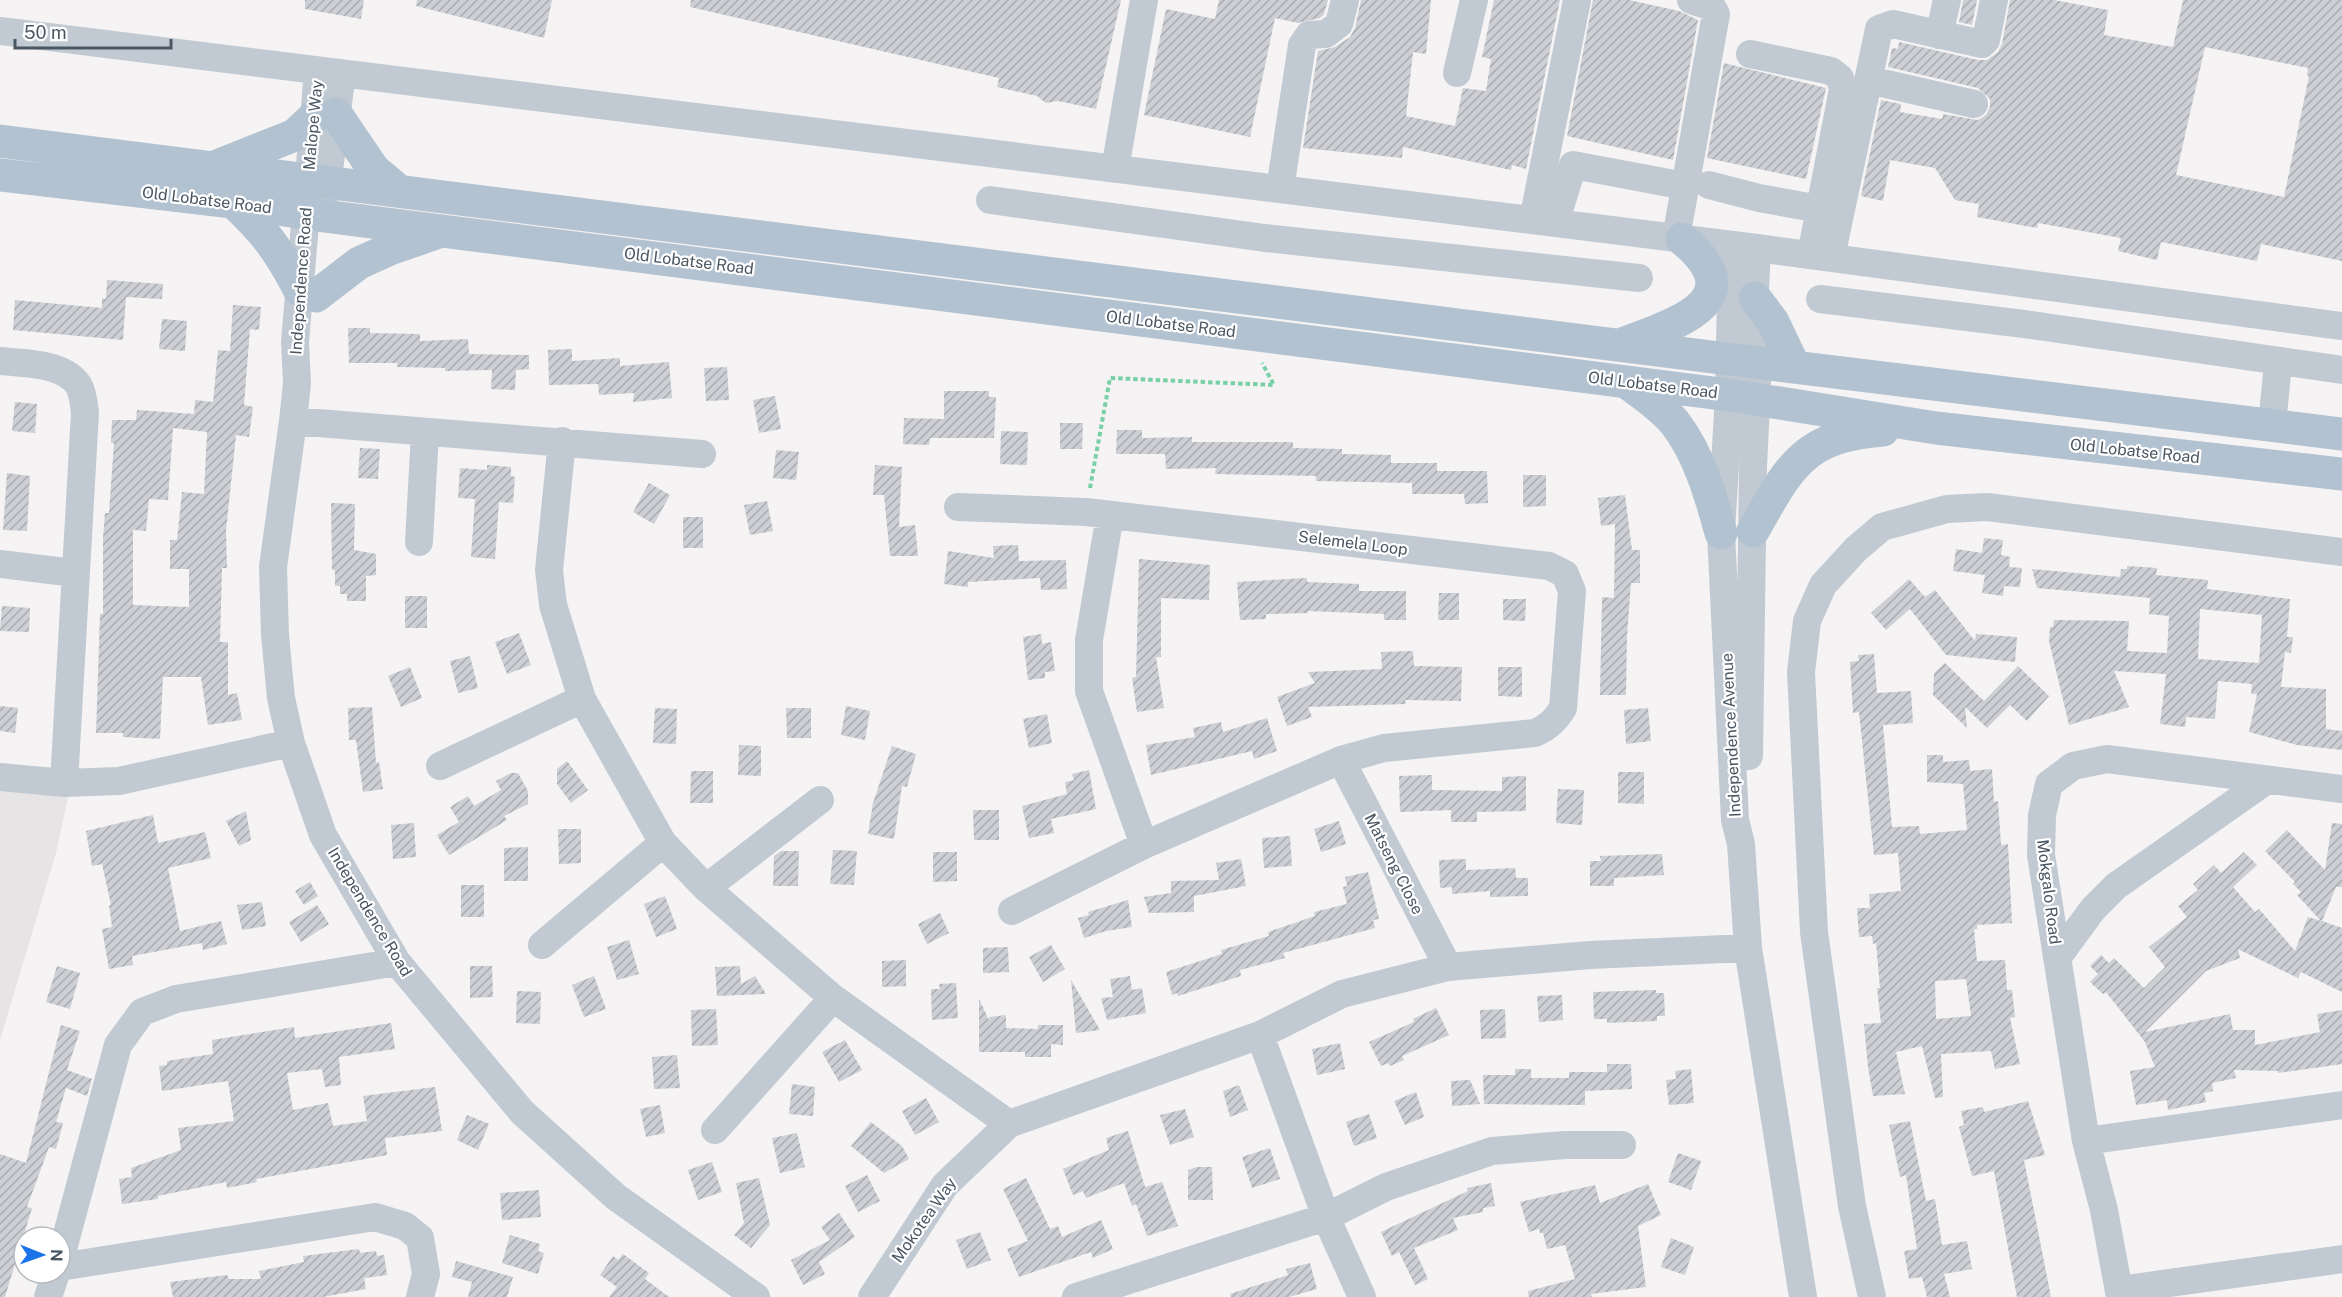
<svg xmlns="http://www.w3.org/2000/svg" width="2342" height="1297" viewBox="0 0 2342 1297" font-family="'Public Sans',sans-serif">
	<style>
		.education { fill: #e6e4e5 }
		.building { fill: url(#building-hatch); fill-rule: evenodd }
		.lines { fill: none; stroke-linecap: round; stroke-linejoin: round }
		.path { stroke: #7ad0a6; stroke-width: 4; stroke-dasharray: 4.5 3; stroke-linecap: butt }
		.minor { stroke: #c1cad2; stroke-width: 28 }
		.major { stroke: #b3c2d1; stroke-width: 33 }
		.labels { text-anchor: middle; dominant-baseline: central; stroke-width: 4.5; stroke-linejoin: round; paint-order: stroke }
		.street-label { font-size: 16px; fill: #4a5661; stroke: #fff }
	</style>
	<defs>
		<pattern id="building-hatch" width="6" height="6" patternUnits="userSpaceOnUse" patternTransform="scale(1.5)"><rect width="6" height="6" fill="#cdcfd5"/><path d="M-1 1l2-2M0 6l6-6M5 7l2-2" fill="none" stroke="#a8abb0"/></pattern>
	</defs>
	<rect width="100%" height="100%" fill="#f5f3f3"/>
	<!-- education -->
	<path class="education" d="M0 790 68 797 56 853 0 1040Z"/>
	<!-- building -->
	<path class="building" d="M305 0H364L361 19 305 9Z
		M417 0H552L544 38 416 6Z
		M691 0H1121L1096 109 1058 101 1046 103 1037 96 997 87 999 78 690 7Z
		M1219 0H1328L1324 14 1320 18 1298 23 1275 18 1250 137 1144 115 1166 9 1215 19Z
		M1361 0H1431L1426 54 1413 52 1406 116 1455 126 1463 88 1486 91 1491 59 1482 57 1494 0H1560L1526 169 1512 165 1511 170 1403 147 1402 158 1303 148 1318 51 1335 47 1350 37 1355 28Z
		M1593 0H1629L1679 11 1698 20 1673 160 1567 136Z
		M1963 0H1977L1972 25 1959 22Z
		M2010 0H2054L2108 10 2104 35 2173 47 2183 0H2342V261L2261 244 2257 261 2161 242 2157 260 2118 251 2121 238 2038 223 2037 228 1977 217 1979 204 1955 200 1935 168 1890 160 1883 201 1861 196 1881 100 1901 104 1900 112 1942 119 1943 114 1978 120 1986 115 1990 107V99L1978 88 1888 67 1892 48 1898 49 1899 42 1978 60H1987L1998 52 2002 44ZM2205 47 2308 68 2307 76H2309L2284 197 2176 175Z
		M1724 63 1826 88 1806 179 1707 158Z
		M107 280 163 284 162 299 126 297 123 340 13 330 15 300 102 308V298L106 299Z
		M233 305 261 307 259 330 250 329 244 405 253 407 249 437 236 435 226 531 227 568H222L220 642H228V695L237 693 242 720 208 725 201 677H163L160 739 123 737V733H96L100 614H103V538L105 513H109L114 443H111L112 420H136L137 410 194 414 195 400 213 402 218 350 230 351ZM173 428 207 432 204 494 182 492 177 540H170V569H189V607L133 605V530L146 531 149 499 168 500Z
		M162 319 187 321 185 351 159 349Z
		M348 328H370V333L420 334V341L468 339 469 354 529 355V369L516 370 515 390 491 389 492 370 445 371V368L397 367V363H349Z
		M572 349V361L620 358V366L669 362 672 398 633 402 634 393 599 395 598 384 549 385 548 350Z
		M727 367 729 400 706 401 704 368Z
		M944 391H989V397H996L994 438H930L929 445 903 444 904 418 944 419Z
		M775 396 781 429 759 433 753 400Z
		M15 402 37 404 35 433 12 431Z
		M1060 423H1083L1082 449H1060Z
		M1117 430H1142V438L1192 437V442H1293V448L1342 449V454L1391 455V463H1437V471H1487L1488 503 1465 504 1464 494H1412V483L1316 481V476L1215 474 1216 468 1166 469 1165 454H1116Z
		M1001 431 1028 432 1027 465 1000 464Z
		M360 448 380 449 378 479 358 478Z
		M776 450 799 452 796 480 773 478Z
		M487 465 511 467V476L515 477 513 503 499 502 495 559 471 557 475 499 458 498 460 468 487 470Z
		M875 465 902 467 899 527 915 525 918 556H890L884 495H873Z
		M7 473 30 476 27 531 3 530Z
		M1523 475H1546V506L1523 507Z
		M649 483 670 495 654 524 633 512Z
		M1625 495 1632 550H1640V583H1631L1627 635 1626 695H1600L1602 597 1614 598 1615 524 1601 526 1598 498Z
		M767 501 773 531 750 535 744 505Z
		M331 503 355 504 354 550 376 554V575L366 576V601H347V594H340V586H335V570H332Z
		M683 517H703V548H683Z
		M1984 538 2003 540 2001 555 2010 557 2009 567 2022 568 2020 587 2004 586 2003 596 1982 593 1985 575 1953 571 1956 549 1982 553Z
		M1018 545 1019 561 1066 560 1067 589 1041 590 1040 578 968 582V587L944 584 948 551 994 558 993 546Z
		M1139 559 1210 565 1209 600 1161 598V657H1156L1164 708 1137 712 1132 678 1136 677Z
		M2127 566 2157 568 2156 575 2208 580 2207 589 2290 599 2287 637H2293L2291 653 2285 652 2281 687 2326 689V729L2342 731V750L2297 745 2249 732 2257 694H2251L2252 684 2218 681 2215 719 2186 717 2185 727 2160 724 2166 674 2114 671 2129 707 2069 725 2049 641 2050 627H2053L2054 620 2129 621 2127 651 2167 653 2169 616 2149 614 2150 598 2037 588 2032 569 2120 577 2121 569H2127ZM2200 609 2262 615 2259 663 2198 659Z
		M1307 578V582L1359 584V591H1406V620H1384V614L1308 611V613L1266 614V619L1240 620 1237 582Z
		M1909 579 1925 597 1935 590 1975 641 1976 634 2017 637 2015 662 1946 655 1910 609 1886 630 1871 613Z
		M1439 593H1459V620H1438Z
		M405 596H427V628H405Z
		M1503 599H1526L1525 621 1503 620Z
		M2 606 30 608 29 632 0 631Z
		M519 633 531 665 507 674 495 642Z
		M1041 634 1042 644 1051 642 1055 671 1045 672V678L1028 680 1023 637Z
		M1413 651 1414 666 1462 667 1461 701 1405 700 1406 704 1308 707 1312 717 1287 726 1277 697 1315 683 1308 672 1382 669 1381 652Z
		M1874 654 1877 693 1911 691 1913 723 1883 725 1892 827 1919 826 1920 834 1967 830 1963 784 1927 782V755H1943V762L1969 760 1970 771 1992 769 1994 802 1998 801 2001 845 2008 844 2012 923 1977 925V929H1974L1977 961 2005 960 2007 990H2012L2015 1017 2010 1018 2020 1064 1995 1069 1991 1051 1941 1054 1943 1097 1935 1098 1922 1046 1896 1052 1905 1094 1873 1096 1868 1067 1864 1024 1881 1023 1877 988H1880L1876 943 1873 944 1872 936 1859 937 1857 908H1870L1869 894 1901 891 1898 853 1874 855 1859 712 1853 713 1850 662 1859 661 1858 655ZM1966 979 1971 1016 1936 1019 1935 981Z
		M470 656 478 688 458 693 450 661Z
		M1945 663 1984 701 2018 666 2049 696 2027 721 2010 705 1987 728 1965 707 1967 728 1933 695 1934 673Z
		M410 667 422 698 401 707 388 676Z
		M1498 667H1522V697L1498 696Z
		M0 706 18 708 15 733 0 731Z
		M846 706 870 711 865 740 841 735Z
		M372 707 376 763 379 762 383 789 363 792 356 740H349L348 708Z
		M655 708 677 709 676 744 653 743Z
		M786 708H811V738H787Z
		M1648 708 1651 741 1626 744 1624 710Z
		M1047 714 1052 743 1029 748 1023 719Z
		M1267 718 1277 751 1254 759 1252 751 1151 775 1146 745 1195 737 1193 728 1221 722 1223 732Z
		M739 745 761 746V776L738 775Z
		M892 746 916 754 907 787 902 786 894 839 868 834 873 803Z
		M567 761 588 790 571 803 557 784V769Z
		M1089 770 1096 809 1051 819 1054 833 1029 838 1022 806 1067 794 1065 782 1074 780 1072 774Z
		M691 771H713V803H690Z
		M1618 772H1644V804L1618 803Z
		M511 773H518L528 791V804L504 816 507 820 449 855 437 835 459 822 450 807 468 796 474 806 501 790 496 781Z
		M1432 775V790L1502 791V777L1526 776V811L1477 812V822H1451V810L1400 812 1399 776Z
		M1558 789 1584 790 1582 825 1556 823Z
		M973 810H999V840H974Z
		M246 811 251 840 239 846 226 821Z
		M153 815 158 843 205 832 211 858 168 868 180 931 221 921 227 944 203 950 202 943 132 956 133 965 109 969 102 929 112 927 109 905H111L102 864 92 866 86 831Z
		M1339 821 1346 844 1321 852 1314 829Z
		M414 823 416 857 393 859 391 825Z
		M2332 823 2342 824V887H2336L2322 921 2342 928V992L2301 972 2298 978 2238 949 2240 958 2206 971 2145 1032 2230 1014 2233 1030H2255V1045L2320 1032 2317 1014 2342 1010V1064L2278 1073V1071L2234 1070 2236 1078 2212 1083 2213 1091 2204 1093 2206 1102 2168 1110 2167 1100 2136 1105 2130 1071 2155 1067 2145 1042 2106 992 2103 994 2090 982 2098 974 2090 966 2101 955 2109 963 2114 958 2144 988 2165 967 2149 947 2187 917 2178 906 2198 890 2193 884 2214 865 2221 873 2244 852 2257 865 2233 887 2255 912 2259 909 2295 951 2308 917 2321 921 2297 895 2301 892 2293 884 2295 882 2265 851 2287 830 2325 870Z
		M558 829H581V863L559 864Z
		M1290 836 1292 866 1264 868 1262 838Z
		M528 847V881H504V848Z
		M833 850 857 851 854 885 830 884Z
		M781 851H799L798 886H773L774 856Z
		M933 852H957V881L933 882Z
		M1662 854 1664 875 1614 878V886H1590V861H1601L1600 856Z
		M1241 859 1246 886 1194 896V912L1149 913 1144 897 1171 893V881L1219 880 1216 863Z
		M1466 859V870L1515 868 1516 878H1528V896L1490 897V891L1452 894V887L1440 888 1439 860Z
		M1368 872 1379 919 1373 920 1375 928 1283 953 1285 958 1240 970 1241 976 1178 996 1177 993 1172 995 1166 972 1222 954 1221 950 1269 936 1268 932 1315 916 1314 912 1347 904 1343 887 1347 886 1345 877Z
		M310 882 318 896 304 905 295 891Z
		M461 885H484V917H461Z
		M665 896 677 929 656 937 644 904Z
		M1128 900 1132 927 1106 931 1084 938 1078 918 1089 915 1088 912Z
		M262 902 266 926 242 930 237 905Z
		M317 905 329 924 301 942 289 922Z
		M940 913 949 933 927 944 918 924Z
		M629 940 639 974 617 980 607 947Z
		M1051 945 1065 969 1043 982 1029 957Z
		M1008 947 1009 972 983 973V948Z
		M906 960V986L882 987V961Z
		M57 966 80 973 70 1009 46 1002Z
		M470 966H492L493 997 470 998Z
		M740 966 741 984 755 976 766 994 717 996 715 967Z
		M594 976 606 1009 584 1017 572 985Z
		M1130 976 1132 990 1142 988 1146 1013 1107 1020 1101 998 1113 997 1110 979Z
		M1071 980 1100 1030 1076 1033Z
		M956 983 958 1018 932 1020 931 989H940L939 984Z
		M1656 990V993H1664L1665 1016H1657V1021L1607 1023V1019H1594L1593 992Z
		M517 991 541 992 540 1024 516 1023Z
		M1562 995 1563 1020 1539 1022 1537 996Z
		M979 999 989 1020 990 1017 1006 1015V1028L1038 1029V1025H1063V1045L1051 1044V1057H1025V1052H979Z
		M1436 1008 1449 1035 1402 1056 1404 1060 1390 1066 1388 1063 1381 1066 1369 1042 1414 1022 1413 1019Z
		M716 1009 718 1045 692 1046 691 1010Z
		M1505 1009 1506 1038 1481 1039 1480 1010Z
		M391 1023 395 1049 339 1057 341 1085 325 1087 322 1069 287 1073 293 1110 328 1103 333 1126 367 1121 363 1096 435 1087 442 1131 385 1138 387 1155 256 1179 257 1182 227 1188 226 1182 158 1196V1199L122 1204 119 1179 132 1177 131 1168 181 1150 178 1128 234 1121 228 1081 162 1091 159 1066 167 1065V1061L213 1054 212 1040 294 1027 295 1038Z
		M61 1025 80 1031 67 1070 92 1079 87 1096 66 1088 56 1122 63 1123 56 1149 49 1147 27 1207 32 1208 5 1297H0V1154L26 1163Z
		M845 1040 862 1070 839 1082 822 1052Z
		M1340 1043 1345 1069 1317 1075 1312 1049Z
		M677 1055 680 1088 654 1089 652 1057Z
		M1607 1064H1631L1632 1089 1585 1091V1105L1484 1104 1483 1075H1515V1069H1531V1078H1569V1072H1607Z
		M1691 1069 1694 1103 1669 1105 1666 1080 1676 1079 1675 1071Z
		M1470 1080 1480 1104 1452 1106 1451 1081Z
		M792 1084 815 1087 813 1116 789 1114Z
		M1239 1085 1248 1110 1230 1117 1223 1091Z
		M1416 1092 1424 1117 1405 1125 1394 1101Z
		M926 1098 939 1122 915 1135 902 1111Z
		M2028 1101 2045 1155 2024 1160 2051 1297H2017L1994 1171 1972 1176 1959 1127 1964 1125 1961 1111 1983 1107 1984 1112Z
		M660 1105 665 1133 646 1137 640 1109Z
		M1185 1109 1194 1137 1170 1145 1160 1115Z
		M1369 1114 1377 1138 1354 1146 1346 1122Z
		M467 1115 489 1124 478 1150 457 1140Z
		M1910 1121 1926 1201 1935 1199 1942 1245 1967 1241 1972 1269 1944 1274 1950 1297H1927L1922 1277 1909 1279 1904 1251 1917 1249 1906 1175 1900 1177 1889 1125Z
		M871 1122 902 1146 909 1159 884 1173 851 1146Z
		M1128 1131 1145 1187 1162 1182 1178 1226 1147 1236 1136 1204 1132 1206 1124 1183 1086 1198 1083 1191 1073 1195 1063 1169 1109 1150 1106 1138Z
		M797 1133 805 1167 780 1173 772 1138Z
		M1270 1148 1280 1179 1252 1188 1242 1157Z
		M1678 1153 1701 1161 1691 1190 1668 1182Z
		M712 1162 722 1192 698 1200 688 1170Z
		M1197 1167H1212L1213 1200H1188V1170Z
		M867 1175 880 1201 858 1212 845 1186Z
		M759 1178 770 1225 751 1248 734 1235 744 1223 736 1183Z
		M1026 1178 1050 1229 1058 1226 1062 1237 1101 1220 1113 1249 1093 1258 1091 1252 1019 1277 1007 1249 1028 1241 1003 1189Z
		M1491 1183 1495 1206 1483 1208V1212L1453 1218 1458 1230 1414 1248 1428 1279 1415 1285 1399 1252 1392 1256 1381 1232 1468 1191 1467 1188Z
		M1648 1184 1661 1215 1638 1226 1646 1287 1591 1294 1592 1297H1529L1528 1291 1575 1279 1565 1245 1547 1249 1543 1233H1540L1539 1229 1529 1232 1520 1202 1595 1185 1600 1203Z
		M539 1190 541 1217 502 1220 500 1193Z
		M839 1213 855 1237 819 1262 825 1274 803 1285 791 1260 830 1240 821 1227Z
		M980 1232 991 1260 967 1269 956 1240Z
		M510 1235 540 1244 538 1251 544 1253 538 1274 502 1263Z
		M1671 1238 1694 1247 1685 1275 1661 1267Z
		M359 1249 360 1253 376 1251 377 1256 384 1255 387 1275 364 1278 366 1289 323 1297H173L170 1282 227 1275 229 1279H261L259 1271 304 1262 303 1256Z
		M623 1254 649 1273 645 1279 669 1297H609L617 1287 600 1275 613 1256 618 1260Z
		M456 1261 513 1277 507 1297H468L472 1282 452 1277Z
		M1310 1263 1317 1289 1289 1297H1231L1230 1294 1288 1275 1286 1269Z"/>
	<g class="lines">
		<!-- path -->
		<path class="path" d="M1090 488 1110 378 1274 385 1262 363"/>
		<!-- minor -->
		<path class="minor" d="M0 31 1757 248 2342 326
			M1939 35 1947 0
			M1750 54 1831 71 1840 78 1843 89 1811 255
			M318 71 295 342 297 383 293 421 273 567 275 635 281 698 291 743 323 835 397 962 522 1112 616 1197 756 1297
			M1457 73 1474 0
			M1869 80 1974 104
			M1115 169 1144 0
			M1709 185 1759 198 1820 209
			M1280 189 1302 45 1309 35 1326 34 1339 24 1345 0
			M326 192 342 74
			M990 200 1265 238 1639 278
			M1533 220 1577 0
			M1555 223 1573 165 1685 186
			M1676 238 1716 14 1712 7 1691 0
			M1732 245 1729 395 1721 533 1735 820 1741 844 1748 948 1803 1297
			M1831 257 1879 29 1893 24 1982 44 1986 40 1994 0
			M1820 299 2024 324 2342 370
			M0 361C24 364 64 362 79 386 83 393 84 404 85 413L64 783
			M293 421 702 454
			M2272 425 2278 363
			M562 441 549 570 553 605 582 699 663 843 706 888 833 998 1009 1124
			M958 507 1086 512 1549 566 1565 574 1572 591 1563 708C1555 721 1548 727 1535 733L1384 748 1341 760 1144 845 1012 911
			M1110 515 1089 640V691L1144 845
			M419 542 425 432
			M0 564 74 573
			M1749 756 1753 467 1758 362 1755 290 1757 248
			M1341 760 1448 967
			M440 766 582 699
			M0 777 64 783 119 781 291 743
			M706 888 820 800
			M542 945 663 843
			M2057 958 2093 909 2116 886 2267 780
			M1260 1035 1326 1217 1362 1297
			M715 1130 833 998
			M2086 1141 2342 1105
			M60 1260 118 1045 142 1012 176 999 397 962
			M60 1267 375 1217 405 1226 420 1238 426 1274 420 1297
			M2119 1290 2342 1259
			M48 1297 56 1273
			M872 1297 945 1185 1009 1124 1260 1035 1342 994 1448 967 1590 955 1748 948
			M1076 1297 1326 1217 1386 1187 1492 1151 1565 1145H1622
			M1872 1297 1852 1206 1814 932 1801 672 1807 621 1823 585 1856 549 1882 527 1947 509 1987 507 2342 552
			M2120 1297 2104 1210 2086 1141 2041 855 2042 815 2049 784 2073 766 2107 759 2342 789"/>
		<!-- major -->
		<path class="major" d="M336 114 374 170 399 191
			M0 141 1728 359 2342 434
			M217 166 295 135 314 117
			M0 175 233 202 324 216 1729 395 1936 428 2342 474
			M233 202C264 230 280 252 299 289
			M316 296 359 263 390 249 436 233
			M1755 298 1773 322 1794 366
			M1625 343C1678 323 1755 299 1682 239
			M1629 384C1645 396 1662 407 1675 423 1699 454 1711 496 1721 533
			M1753 531C1789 467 1803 436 1883 430"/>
	</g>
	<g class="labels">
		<!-- street labels -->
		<g class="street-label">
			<text transform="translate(313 125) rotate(-85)">Malope Way</text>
			<text transform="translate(207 200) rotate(7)">Old Lobatse Road</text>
			<text transform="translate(689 261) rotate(7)">Old Lobatse Road</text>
			<text transform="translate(301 281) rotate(-86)">Independence Road</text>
			<text transform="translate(1171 324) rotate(7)">Old Lobatse Road</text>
			<text transform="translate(1653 385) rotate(7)">Old Lobatse Road</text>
			<text transform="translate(2135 451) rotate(6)">Old Lobatse Road</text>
			<text transform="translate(1353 543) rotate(7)">Selemela Loop</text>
			<text transform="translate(1731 735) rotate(-93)">Independence Avenue</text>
			<text transform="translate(1394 864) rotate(63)">Matseng Close</text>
			<text transform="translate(2049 892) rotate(83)">Mokgalo Road</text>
			<text transform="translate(370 912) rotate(59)">Independence Road</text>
			<text transform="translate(924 1220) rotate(-55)">Mokotea Way</text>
		</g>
	</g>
	<!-- north arrow -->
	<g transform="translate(42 1255) rotate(91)"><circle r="28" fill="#ffffff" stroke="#b7bbc0" stroke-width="1.5"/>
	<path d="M0-4.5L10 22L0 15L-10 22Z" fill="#1a73e8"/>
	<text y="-9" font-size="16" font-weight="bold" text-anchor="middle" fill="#4a5661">N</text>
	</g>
	<!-- scale -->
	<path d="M15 39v9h156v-9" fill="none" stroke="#4a5661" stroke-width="3"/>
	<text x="24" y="39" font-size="18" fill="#4a5661" stroke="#ffffff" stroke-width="4.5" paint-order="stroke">50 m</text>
</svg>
